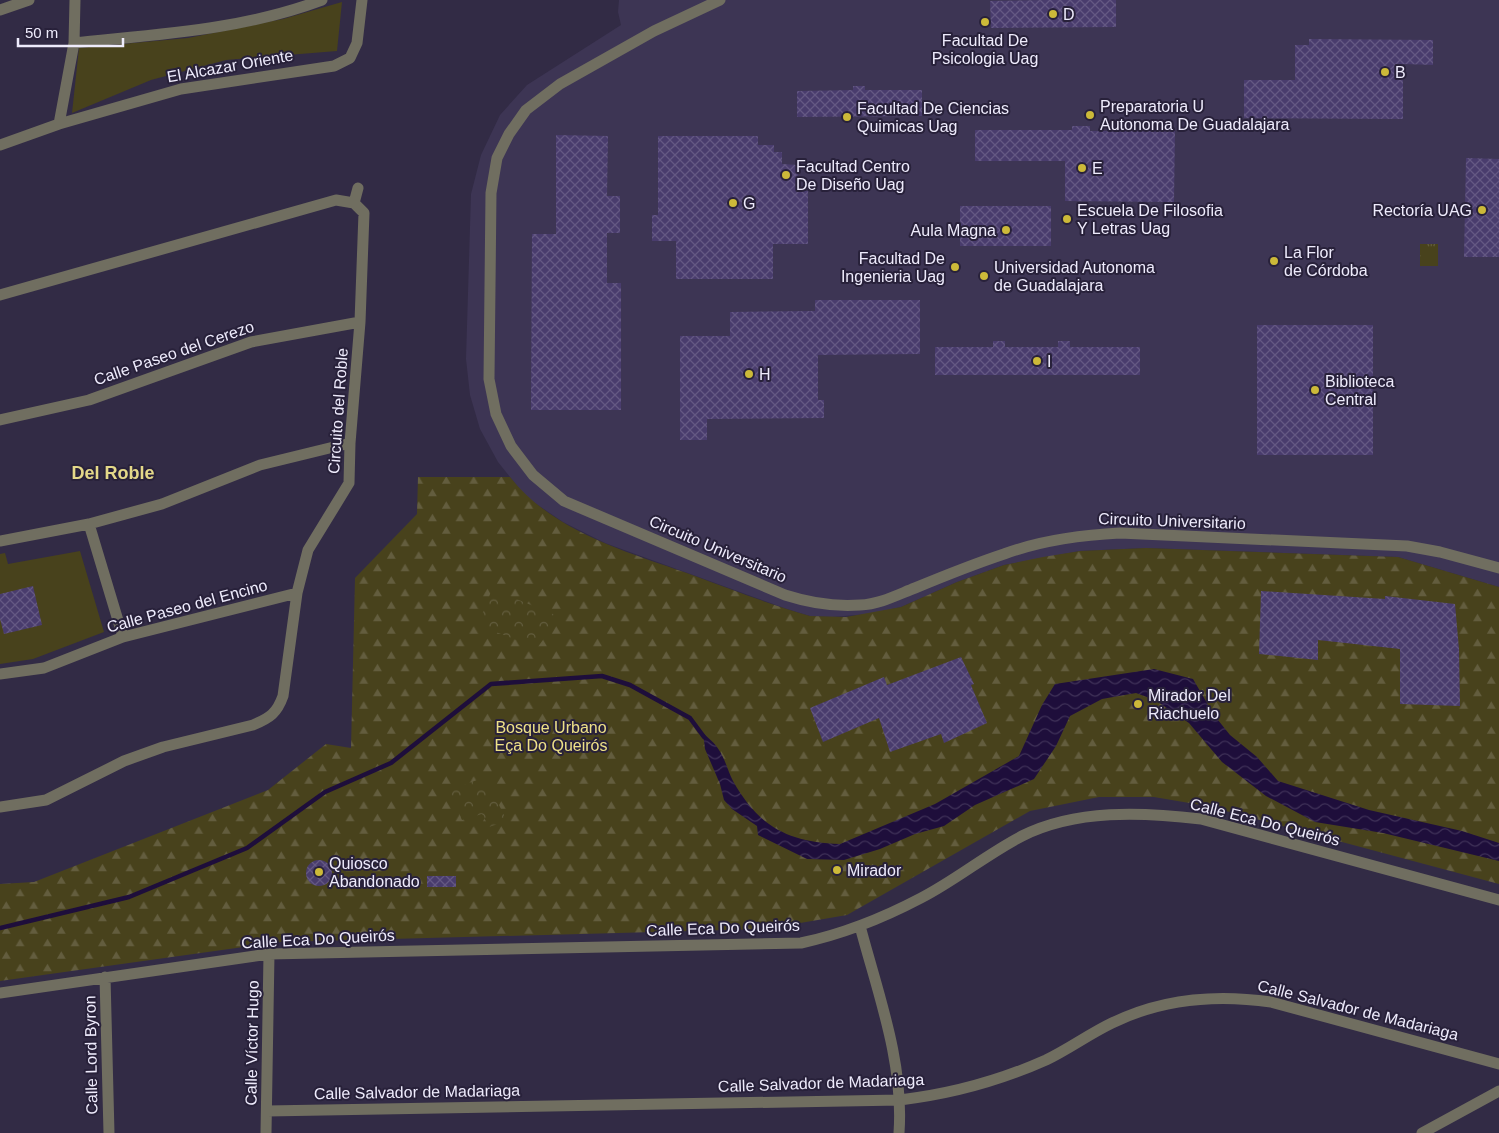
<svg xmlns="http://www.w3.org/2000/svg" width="1499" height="1133" viewBox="0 0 1499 1133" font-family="Helvetica,sans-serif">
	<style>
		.built { fill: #3d3554 }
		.grass { fill: url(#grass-tufts) }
		.forest { fill: url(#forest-firs) }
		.park { fill: url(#park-crowns) }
		.garden { fill: #48421c }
		.water { fill: url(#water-waves) }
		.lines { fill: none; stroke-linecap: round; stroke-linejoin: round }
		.stream { stroke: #1e0e3b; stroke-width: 4.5 }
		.building { fill: url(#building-cross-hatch) }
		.street { stroke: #706e60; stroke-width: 11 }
		.poi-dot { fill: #ccb939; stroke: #28213a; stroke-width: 2 }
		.labels { text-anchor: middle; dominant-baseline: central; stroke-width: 4; stroke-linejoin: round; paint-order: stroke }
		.poi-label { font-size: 16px; fill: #eeebfc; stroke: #28213a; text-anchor: start }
		.street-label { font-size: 16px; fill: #eeebfc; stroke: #28213a }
		.park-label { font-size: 16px; fill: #eee187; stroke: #28213a }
		.neighbourhood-label { font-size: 18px; font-weight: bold; fill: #e4d889; stroke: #28213a }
	</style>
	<defs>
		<pattern id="grass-tufts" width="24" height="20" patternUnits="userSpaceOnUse" patternTransform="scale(1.25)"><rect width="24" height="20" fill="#48421c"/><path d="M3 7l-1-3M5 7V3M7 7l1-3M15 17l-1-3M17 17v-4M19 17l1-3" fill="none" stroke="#635d3e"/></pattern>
		<pattern id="forest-firs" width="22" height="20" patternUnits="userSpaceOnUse" patternTransform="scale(1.25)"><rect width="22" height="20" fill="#48421c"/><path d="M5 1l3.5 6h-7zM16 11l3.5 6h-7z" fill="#635d3e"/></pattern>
		<pattern id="park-crowns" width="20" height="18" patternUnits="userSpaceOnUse" patternTransform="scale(1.25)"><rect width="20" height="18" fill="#48421c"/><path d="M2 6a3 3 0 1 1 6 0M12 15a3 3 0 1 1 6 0" fill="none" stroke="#635d3e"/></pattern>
		<pattern id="water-waves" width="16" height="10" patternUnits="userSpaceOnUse" patternTransform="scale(1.25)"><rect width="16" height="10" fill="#1e0e3b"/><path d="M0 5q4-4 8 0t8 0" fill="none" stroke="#3f3158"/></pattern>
		<pattern id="building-cross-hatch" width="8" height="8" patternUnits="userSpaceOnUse" patternTransform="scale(1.25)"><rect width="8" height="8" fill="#493c6d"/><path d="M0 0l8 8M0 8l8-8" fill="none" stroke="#645883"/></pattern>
	</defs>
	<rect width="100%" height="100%" fill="#322b45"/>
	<!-- built -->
	<path class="built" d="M619 0H1499V587L1398 557 1146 548 1080 551 1004 565 957 582 901 607 869 614 832 617 810 616 787 609 605 543 563 522 526 497 498 462 480 429 470 395 466 359 471 194 481 155 500 115 527 85 621 25 618 12Z"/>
	<!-- grass -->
	<path class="grass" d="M1420 244H1438V266H1420Z"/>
	<!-- forest -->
	<path class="forest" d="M418 477H510C554 533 631 553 695 576 733 590 771 605 810 616L846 617 901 607 957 582 1004 565 1043 557 1080 551 1146 548 1398 557 1499 587V884L1207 806 1154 797H1099L1030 811 847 915 765 929 280 942 0 981V884L34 882 268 790 326 744 351 748 355 578 417 514Z"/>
	<!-- park -->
	<path class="park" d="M492 589 560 617 537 648 478 625Z
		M485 777 507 821 489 827 482 814 462 820 448 791Z"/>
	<!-- garden -->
	<path class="garden" d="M342 2 337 51 226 60 151 80 72 113 79 48 188 38 283 19Z
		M80 551 104 632 33 659 0 664V554L5 553 8 564Z"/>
	<!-- water -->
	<path class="water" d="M1154 669 1193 679 1214 715 1230 735 1257 757 1278 781 1369 810 1462 831 1499 843V861L1383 833 1315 822 1266 796 1222 762 1189 723 1155 700 1136 693 1102 699 1070 716 1056 746 1034 779 975 805 944 826 915 834 880 849 844 860 807 859 758 835 757 826 732 809 724 800 720 784 705 749 703 733C708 738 715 743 719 750 725 759 728 771 733 781 759 827 788 842 840 844L935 804 1019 756 1042 705 1055 684Z"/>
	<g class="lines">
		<!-- stream -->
		<path class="stream" d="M0 928 129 897 247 848 325 792 391 763 491 684 602 676 630 685 690 718 704 737"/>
	</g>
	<!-- building -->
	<path class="building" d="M1047 0H1116V27L991 28 990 1Z
		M1309 39 1433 40V65L1403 64V119L1244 118V80H1295V45H1309Z
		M853 86H865V90H922V116L797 117V91L853 90Z
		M1072 126H1090V131H1175L1174 202 1065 201V161H975V130H1072Z
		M556 135 608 136 607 196H620V233H607V283H621V410H531L532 234H556Z
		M658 136H758V145H774V152H782V164L798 165V191H808V244H773V279H676V241H652V215H658Z
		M1466 158 1499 159V257H1464Z
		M960 206H1051V246H960Z
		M815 300H920V354L818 355V400H824V418L707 419V440H680V336H730V312L815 311Z
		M1257 325H1373V455H1257Z
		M993 341H1005V347H1058V341H1070V347H1140V375H935V347H993Z
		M33 586 42 625 4 634 0 619V594Z
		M1261 591 1385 599V596L1455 604 1459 649 1460 706 1400 704V649L1318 640V660L1259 654Z
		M961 657 974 684 971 685 987 723 944 743 941 734 890 752 879 718 823 742 810 708 884 677 887 685Z
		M306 873a13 13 0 1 1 26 0a13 13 0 1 1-26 0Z
		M427 876H456V887H427Z"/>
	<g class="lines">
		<!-- street -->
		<path class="street" d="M720 0 654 31 560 84 526 110 509 134 497 158 491 193 489 379 496 414 511 446 533 475 564 501 785 595C810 603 834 607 860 605 880 604 897 595 915 588 944 576 974 564 1004 554 1042 540 1080 535 1120 533L1407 546 1440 552 1499 568
			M0 10 29 0
			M74 43C159 34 242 30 322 0
			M59 124 74 43 75 0
			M0 145 59 124 181 89 334 66 350 58 357 43 362 0
			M354 203 358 188
			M0 295 336 200 354 203 364 213 360 322 350 443 349 483 308 550 297 593 283 696C277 713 270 718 253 725L163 747 124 761 46 800 0 807
			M0 420 89 400 251 342 360 322
			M89 524 123 637
			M0 541 89 524 162 504 260 465 350 443
			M0 674 44 668 123 637 297 593
			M860 926C878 994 904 1062 899 1133
			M105 977 109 1133
			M0 993 269 954 801 943C843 934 883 918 921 898 956 880 987 854 1022 836 1076 809 1142 812 1201 819L1499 900
			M267 1111 900 1100C951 1094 999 1081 1046 1060 1069 1049 1089 1034 1112 1023 1163 998 1216 994 1271 1002L1499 1064
			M266 1133 269 954
			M1422 1133 1499 1091"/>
	</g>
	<!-- markers -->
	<g class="poi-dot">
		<circle cx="1053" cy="14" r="5"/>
		<circle cx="985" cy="22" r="5"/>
		<circle cx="1385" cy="72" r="5"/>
		<circle cx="1090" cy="115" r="5"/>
		<circle cx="847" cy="117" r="5"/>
		<circle cx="1082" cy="168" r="5"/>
		<circle cx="786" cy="175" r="5"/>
		<circle cx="733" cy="203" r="5"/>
		<circle cx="1482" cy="210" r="5"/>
		<circle cx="1067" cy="219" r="5"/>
		<circle cx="1006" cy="230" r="5"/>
		<circle cx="1274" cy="261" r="5"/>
		<circle cx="955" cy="267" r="5"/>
		<circle cx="984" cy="276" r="5"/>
		<circle cx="1037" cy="361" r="5"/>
		<circle cx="749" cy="374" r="5"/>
		<circle cx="1315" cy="390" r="5"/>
		<circle cx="1138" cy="704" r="5"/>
		<circle cx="837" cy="870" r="5"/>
		<circle cx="319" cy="872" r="5"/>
	</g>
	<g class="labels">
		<!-- poi labels -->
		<g class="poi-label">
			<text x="1063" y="14">D</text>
			<text x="985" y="40" text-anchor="middle">Facultad De<tspan x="985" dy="18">Psicologia Uag</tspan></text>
			<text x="1395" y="72">B</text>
			<text x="1100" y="106">Preparatoria U<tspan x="1100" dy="18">Autonoma De Guadalajara</tspan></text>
			<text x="857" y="108">Facultad De Ciencias<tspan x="857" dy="18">Quimicas Uag</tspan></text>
			<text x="796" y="166">Facultad Centro<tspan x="796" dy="18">De Diseño Uag</tspan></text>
			<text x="1092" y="168">E</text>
			<text x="743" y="203">G</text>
			<text x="1077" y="210">Escuela De Filosofia<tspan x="1077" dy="18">Y Letras Uag</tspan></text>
			<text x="1472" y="210" text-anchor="end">Rectoría UAG</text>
			<text x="996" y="230" text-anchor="end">Aula Magna</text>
			<text x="1284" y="252">La Flor<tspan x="1284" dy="18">de Córdoba</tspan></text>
			<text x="945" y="258" text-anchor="end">Facultad De<tspan x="945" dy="18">Ingenieria Uag</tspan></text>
			<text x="994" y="267">Universidad Autonoma<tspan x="994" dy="18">de Guadalajara</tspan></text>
			<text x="1047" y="361">I</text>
			<text x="759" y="374">H</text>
			<text x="1325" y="381">Biblioteca<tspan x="1325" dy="18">Central</tspan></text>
			<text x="1148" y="695">Mirador Del<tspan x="1148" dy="18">Riachuelo</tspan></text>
			<text x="329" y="863">Quiosco<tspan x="329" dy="18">Abandonado</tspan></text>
			<text x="847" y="870">Mirador</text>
		</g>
		<!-- street labels -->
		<g class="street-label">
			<text transform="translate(230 66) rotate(-10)">El Alcazar Oriente</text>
			<text transform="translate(174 353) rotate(-19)">Calle Paseo del Cerezo</text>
			<text transform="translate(338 411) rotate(-86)">Circuito del Roble</text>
			<text transform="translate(1172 521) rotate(2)">Circuito Universitario</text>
			<text transform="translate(718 549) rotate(23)">Circuito Universitario</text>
			<text transform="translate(187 606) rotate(-15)">Calle Paseo del Encino</text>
			<text transform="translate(1265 822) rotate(14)">Calle Eca Do Queirós</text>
			<text transform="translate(723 928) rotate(-2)">Calle Eca Do Queirós</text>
			<text transform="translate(318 939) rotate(-3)">Calle Eca Do Queirós</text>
			<text transform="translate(1358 1010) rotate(14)">Calle Salvador de Madariaga</text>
			<text transform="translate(252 1043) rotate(-89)">Calle Víctor Hugo</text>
			<text transform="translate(91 1055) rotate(-91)">Calle Lord Byron</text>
			<text transform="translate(821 1083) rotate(-2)">Calle Salvador de Madariaga</text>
			<text transform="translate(417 1092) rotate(-1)">Calle Salvador de Madariaga</text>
		</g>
		<!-- park labels -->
		<g class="park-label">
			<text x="551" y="727">Bosque Urbano<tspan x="551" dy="18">Eça Do Queirós</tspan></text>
		</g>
		<!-- neighbourhood labels -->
		<g class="neighbourhood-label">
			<text x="113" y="473">Del Roble</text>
		</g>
	</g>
	<!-- scale -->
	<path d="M18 38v8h105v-8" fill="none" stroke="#eeebfc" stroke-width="2.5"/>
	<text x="25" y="38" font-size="15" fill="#eeebfc" stroke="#28213a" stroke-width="4" paint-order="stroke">50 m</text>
</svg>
